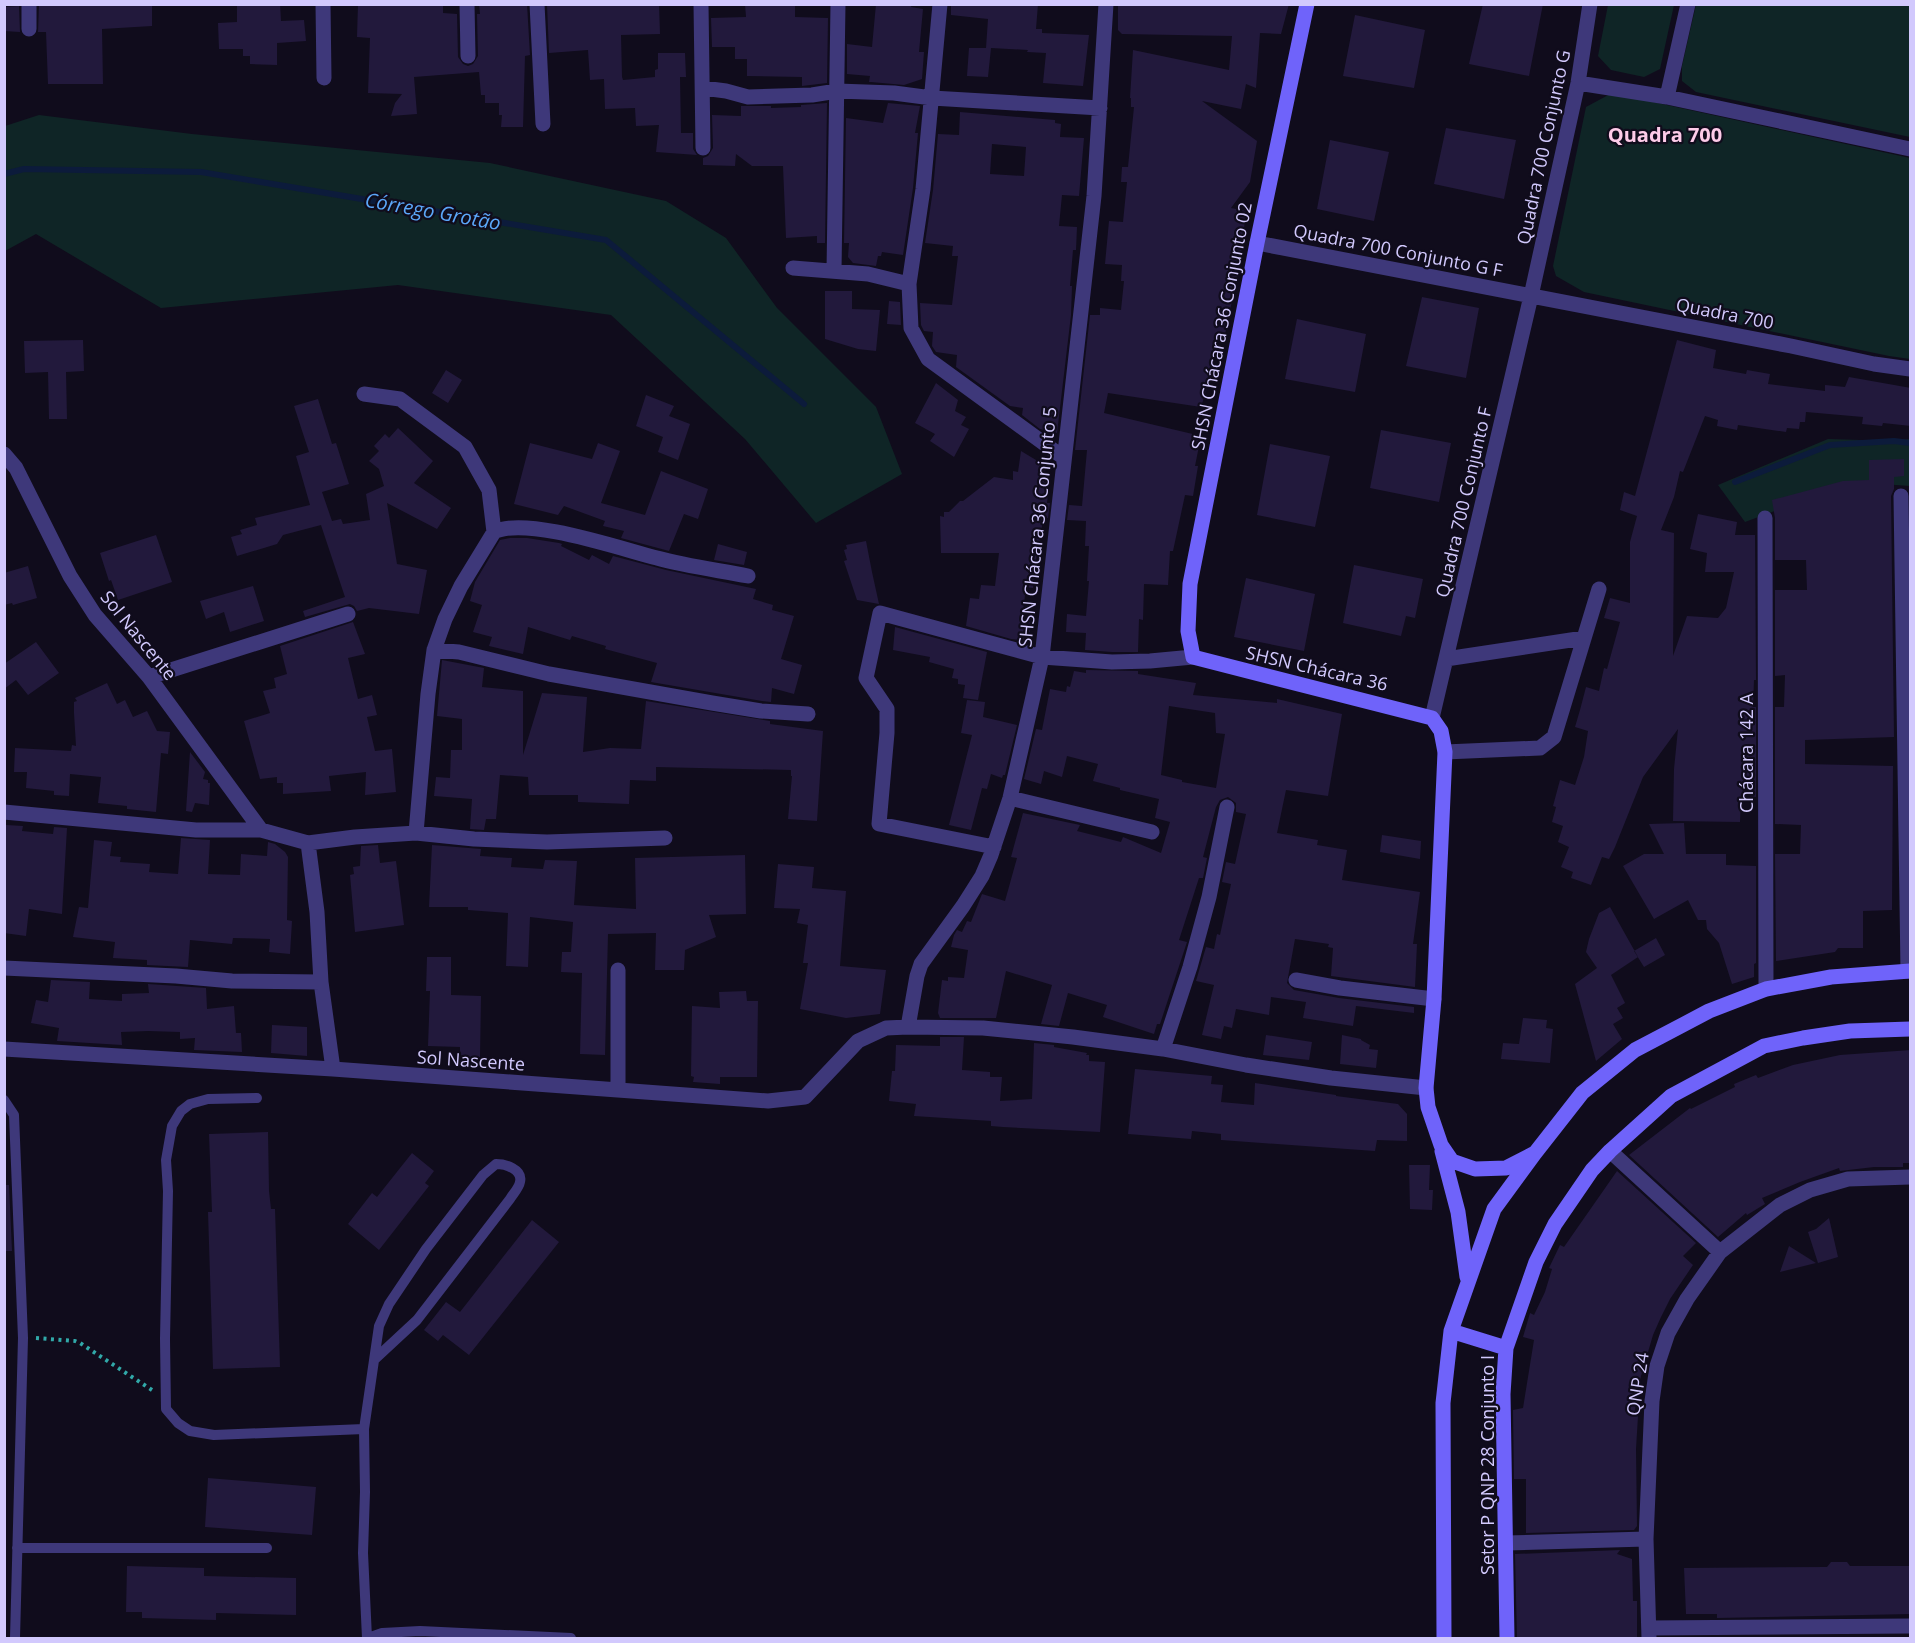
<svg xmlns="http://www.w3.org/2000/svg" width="1915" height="1643" viewBox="0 0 1915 1643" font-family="'Open Sans',sans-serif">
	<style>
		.green { fill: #0f2526 }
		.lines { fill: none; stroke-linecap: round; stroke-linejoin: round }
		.stream { stroke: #0c1b3b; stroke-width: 6 }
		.building { fill: #22193c; fill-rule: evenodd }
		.path { stroke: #31a9a9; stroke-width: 4; stroke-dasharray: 3 4.5; stroke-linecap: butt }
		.lane { stroke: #3e387a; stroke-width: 10 }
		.street { stroke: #3e387a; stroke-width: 15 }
		.secondary { stroke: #6f63fa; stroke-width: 15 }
		.labels { text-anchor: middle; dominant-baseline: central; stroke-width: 4.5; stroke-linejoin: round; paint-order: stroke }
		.street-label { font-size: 18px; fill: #d2c9fd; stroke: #100c1c }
		.neighbourhood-label { font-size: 20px; font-weight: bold; fill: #fdcbe8; stroke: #100c1c }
		.water-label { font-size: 20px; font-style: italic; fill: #5ba7f9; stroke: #100c1c }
	</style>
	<rect width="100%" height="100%" fill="#100c1c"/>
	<!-- green -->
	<path class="green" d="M1608 5H1674L1660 69 1644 77 1611 70 1598 56Z
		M1696 5H1910V137L1696 92 1682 81V66Z
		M1612 93 1910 158V359L1889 356 1584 292 1556 276 1553 266 1586 107Z
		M39 115 192 134 490 163 666 201 726 238 777 308 876 407 902 474 816 523 745 439 611 315 398 285 161 308 36 234 5 251V126Z
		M1828 439 1894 441 1910 439V486L1853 482 1745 522 1718 485Z"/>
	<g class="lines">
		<!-- stream -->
		<path class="stream" d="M4 174 24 169 201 172 606 240 804 404
			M1735 482 1830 445 1894 441 1910 443"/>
	</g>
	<!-- building -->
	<path class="building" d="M152 4V26L102 29 103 84H48L46 32H38L39 5Z
		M237 4H280L281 21 304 20 306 41 277 43V65L250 64V56H243V49H219L218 23 237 22Z
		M358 4H443V13L457 14 458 57 463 64 468 66 473 64 478 56 477 14H480L479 4H527L530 55 525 56 523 127H501L502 115H499V103H485V95H481L479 72 414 77 417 114 391 116 395 103 402 94 368 93 370 38 357 37Z
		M547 4H659L660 34 621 35 622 77 623 80 655 77V70L658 69V53H685L686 77H680L681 133H693V149L697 155 656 152 659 125 636 126 635 108 605 109 604 79 590 80 588 50 549 53Z
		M745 4H795V17L828 18 827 83 802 86V77L747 76V59H735V47H712L711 18 746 17Z
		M876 4H912L911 7 923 9 919 52H924L922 79 904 85 871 82H869L870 76 847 74V44L872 47Z
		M951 4H1038L1036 29H1042V33L1089 35 1083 86 1043 83 1046 53 1027 52 1028 50 991 48 988 77 967 76 969 48H987H986L988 19 951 15Z
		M1118 4H1289L1281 34 1260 33 1256 88 1246 84 1241 109 1202 101 1257 141 1250 182 1231 208 1246 211 1240 263 1224 339 1215 337 1207 388 1201 407 1108 393 1104 413 1201 436 1195 466H1198L1193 496 1185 495 1173 551H1170L1168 585 1144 584 1143 620 1139 619 1138 652H1112L1085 650 1086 633 1066 632 1067 614 1086 616 1089 581H1087L1089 546H1085L1086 521 1067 520 1069 505 1082 506 1087 450H1075L1090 315H1100V308L1121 310 1124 281H1121L1122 265 1105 264 1109 221 1123 222 1127 182H1121L1122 167H1128L1134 107H1131V98H1130L1133 50 1229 70 1232 36 1122 34 1118 30Z
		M1483 4H1543L1529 76 1469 64Z
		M19 6 20 32 4 31V7Z
		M1355 15 1425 30 1414 88 1343 76Z
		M827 103 825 243H817V236L786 238 783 166H752L736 154 735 166 703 165V158L708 156 713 148 712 115 741 116V106H771V108L801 107V105Z
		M888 103 920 106 915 133H918L913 188 903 255 882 252 881 256H878L876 266 853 263 848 257 849 243H844L846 118 883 123Z
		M960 112 1055 120V123L1061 124 1060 137 1084 138 1079 196 1062 195 1059 226 1077 227 1076 250H1073L1070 286H1072L1071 315 1057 433 1040 429 1022 415 1023 408 1010 406 956 367 957 355 936 352 932 346 933 332 924 331 921 325 920 303 952 305 958 256H952L953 246 925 243 933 190 938 134 959 135ZM992 144 1026 147 1024 176 990 174Z
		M1446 128 1516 140 1504 199 1434 184Z
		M1330 140 1389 152 1374 221 1317 209Z
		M825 291H852V309L880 310 876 351 858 349 825 339Z
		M1422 297 1479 308 1466 378 1406 366Z
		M889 301 900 302 901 325 887 324Z
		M1297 319 1366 334 1355 392 1285 379Z
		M83 340 84 371 66 372 67 419H49L48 372 25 373 24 341Z
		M1677 340 1716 350 1713 368 1746 374 1747 370 1770 374 1768 384 1825 391V385L1845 387 1849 377 1911 388V426L1883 423 1882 426 1862 424 1863 417 1806 412 1805 422H1800L1799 429 1787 428 1786 432 1738 425 1737 430 1717 426 1718 420 1705 416 1683 472 1680 471 1674 497 1661 530 1674 533 1673 656 1687 616 1718 618 1726 608 1734 572H1705L1707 553 1690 549 1698 514 1737 522 1735 535H1755L1756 680H1754L1753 707H1756V797L1741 795 1740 822 1673 821 1674 769 1678 729 1643 777 1615 847 1609 859 1602 857 1591 885 1571 878 1573 872 1561 867 1569 847 1558 842 1563 826 1552 822 1556 807 1553 806 1560 780 1575 785 1584 757 1588 731 1575 727 1580 710 1586 687 1599 691 1604 668 1607 669 1620 622 1604 618 1610 598 1630 603V542L1637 516 1620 510 1624 492 1635 496Z
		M446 370 462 380 448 403 432 393Z
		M936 383 958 400 955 411 966 417 961 425 969 429 954 457 930 441 935 434 915 423Z
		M646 395 674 406 669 416 690 424 678 460 658 452 663 437 636 426Z
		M318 399 332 444 336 443 349 484 322 492 332 521 341 519 343 524 370 520 366 494 384 486 379 469 369 461 379 451 374 446 385 434 389 438 398 428 433 461 414 483 451 508 437 529 387 503 397 564 427 570 419 614 369 608 357 611 354 606 350 604 305 617 303 611 345 597 321 525 283 535 277 544 237 556 231 537 242 534 240 530 257 525 255 518 310 505 296 456 309 452 294 406Z
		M1381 430 1451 443 1439 502 1370 488Z
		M530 443 592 459 598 443 620 451 601 503 645 515 661 471 708 489 698 519 684 514 669 551 621 538 624 531 603 526 605 521 564 506 558 515 514 504Z
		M1270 444 1330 456 1315 527 1257 515Z
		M1021 451 1046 466 1044 482H1049L1047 503H1050L1048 518H1043L1040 542H1038L1033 588 1026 587 1022 620 1031 622 1029 641 1011 639 966 626 970 598 979 599 981 585 995 586 999 553H941L940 516 944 517V512H949L960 501H963L994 477 1013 480V471L1018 472Z
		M1904 459V476L1894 477V489L1891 496 1894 737 1805 740V764L1893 766 1892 910 1863 911V948H1838L1835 952 1776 961 1775 854H1800L1801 825 1775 824V707H1784L1785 675 1775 676V590H1807L1806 560H1775V518L1772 500 1843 481 1869 480V460Z
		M156 535 172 582 118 600 111 580 109 581 100 553Z
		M510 538H527L559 543 562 544 561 546 589 560 592 555 609 564 613 556 666 570 756 589 753 599 773 605 772 610 794 616 781 659 802 665 794 694 772 688 771 702 762 701 651 682 657 663 605 649 606 646 572 636 570 640 528 627 523 654 489 646 492 637 473 632 482 605 470 601 475 582 500 540Z
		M866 541 872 572 879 604 857 600 844 561 847 560 844 550 847 549 846 545Z
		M718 544 747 552 744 565 714 560Z
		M1354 565 1423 579 1415 618 1406 616 1401 636 1343 623Z
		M28 566 37 598 13 605 12 603 4 605V573Z
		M1246 578 1315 594 1304 651 1234 637Z
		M253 586 264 621 230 632 224 612 206 619 200 601Z
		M353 622 365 654 348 658 358 699 372 695 377 715 367 717 375 751 392 749 396 792 365 795 366 772 329 776 331 791 283 794V783H277V777L260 779 244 721 270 713 263 691 276 688 274 678 287 674 280 646Z
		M895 627 987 652 978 700 963 698 965 685 958 684V679L952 678 954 669 929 662 930 657 893 650Z
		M36 642 59 673 28 695 16 680 4 689V664Z
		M442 660 484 668 482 687 523 691V755L542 693 587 697 583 752 610 748 641 749 646 701 770 721V724L823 731 817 821 788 819 792 776H791V770L656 767V781L630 780 629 804 578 802V795H529L528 777 500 775 496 819H486L484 830 470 829 472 799 434 796 436 777 450 778 451 750H462V719L437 716Z
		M1086 670 1138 671V674L1196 683 1193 695 1277 703V699L1342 714 1328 796 1286 790 1277 833 1318 840 1317 845 1347 850 1342 880 1420 892 1413 944H1417L1415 987 1331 976 1333 948 1328 947 1329 944 1295 939 1287 983 1294 990 1339 998 1414 1007V1013L1356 1006 1353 1026 1303 1018 1306 1002 1271 997 1269 1015 1236 1009 1232 1028 1224 1026 1221 1039 1202 1035 1214 985 1196 981 1206 947 1214 949 1217 934 1220 935 1231 884 1222 882 1226 862 1235 864 1246 814 1236 812V803L1228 797 1220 800 1216 807 1203 857 1207 858 1203 878H1199L1179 940 1187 942 1160 1024H1157L1154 1034 1103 1017 1107 1005 1068 993 1059 1026 1041 1024 1052 985 1006 971 996 1018H940L938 1013 942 980 948 981V977L964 978 968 950 951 947 954 935 957 930 962 932 967 921 971 922 982 894 1005 901 1017 858 1011 857 1023 813 1080 825 1077 831 1121 842 1123 837 1161 853 1170 822 1155 818 1159 799 1120 790V788L1093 781 1098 764 1067 756 1062 777 1044 771 1041 784 1024 779 1036 729 1042 730 1050 689 1066 692 1067 686 1070 687 1074 671 1086 673ZM1169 706 1215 713 1216 733 1225 734 1216 788 1182 782V780L1161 775Z
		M107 683 117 704 125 700 133 717 147 711 157 731 170 732 168 754 161 753 156 812 127 809V806L98 803 101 777 70 774 69 796 54 795V791L26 788 27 772H14L15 748 71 751 72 745 76 746 74 713V702L77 701 75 698Z
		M967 700 985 702 983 717 1017 725 1005 775H1003L1002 778 991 774 987 789 982 788 971 830 949 825 972 735 961 733Z
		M190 752 205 772 203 779 208 780V783H210L209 805 195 803 192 812 186 811Z
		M1684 823 1686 854H1726V865L1756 866V963L1754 964V977L1732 984 1719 943 1707 929 1706 920H1698L1688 900 1654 919 1623 866 1644 854H1664L1649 824Z
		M6 825 23 826 22 831 53 834 54 827 67 828 62 914 29 909 26 936 4 933Z
		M1382 835 1421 841 1420 859 1380 852Z
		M181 838 210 840 208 874 240 875 241 854 267 856 268 842 275 844 285 852 288 857 287 920 292 921 290 954 269 952 270 939 233 938 232 944 190 940 188 967 147 965V960L113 958 115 942 73 937 79 907 88 908 94 840 112 842 110 856 121 857 120 862 150 864 149 872 178 874Z
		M378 845 380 863 396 861 404 925 355 932 350 875 354 874 353 867 360 866 361 846Z
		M432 845 481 849 480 856 512 858 511 867 543 869 545 860 577 861 574 905 636 909 635 858 745 855 746 914 709 915 716 937 685 950 684 970H655L656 933 608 934 605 1055 580 1054 582 973 561 972 562 952H571L573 922 530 917 528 967 506 966 508 913 468 910V907H429Z
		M778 864 814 867 812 888 846 891 840 966 886 970 880 1014 846 1018 800 1009 808 963H803L808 925 797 923 800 909 774 908Z
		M1610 907 1638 957 1611 975 1625 1003 1617 1008 1623 1018 1613 1024 1622 1039 1596 1061 1575 984 1597 968 1586 952 1589 939 1599 913Z
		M1656 938 1665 955 1644 967 1634 951Z
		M427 957H451V995L481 996 480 1057H460V1047L428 1046 430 991H426Z
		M51 980 90 982 89 999 122 1001V994L149 993 148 984 206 988 207 1009 234 1006 236 1033H241L242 1052 194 1050 195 1038 180 1039V1032L148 1031 121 1032 122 1045 57 1041 59 1028 31 1023 36 1000 48 1002Z
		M746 991 747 1001H758L757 1077H720V1084L693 1082 694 1077 691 1076 692 1006 720 1008 719 992Z
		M1523 1018 1547 1020 1546 1028 1553 1029 1550 1063 1501 1059 1503 1043 1519 1044Z
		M272 1025 307 1027V1056L271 1053Z
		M1266 1035 1312 1042 1309 1060 1263 1055Z
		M1342 1035 1361 1039V1040L1370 1045 1369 1049 1378 1050 1376 1068 1340 1064Z
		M940 1037H964L962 1070 990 1072V1077H1002L1000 1101 1032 1099 1034 1043 1054 1045V1047L1087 1053 1086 1055H1089V1061L1105 1062 1100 1132 1003 1127 991 1126V1121L914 1116 916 1104 889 1101 892 1071H895L896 1045 940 1046Z
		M1911 1050V1163H1903V1167H1874L1840 1171 1839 1168 1800 1182 1762 1198 1765 1204 1747 1215 1746 1213 1718 1237 1629 1155 1690 1108 1691 1109 1735 1087 1734 1084 1756 1075 1758 1078 1793 1065 1840 1055Z
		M1135 1069 1212 1076 1211 1084 1223 1085 1221 1102 1254 1105 1255 1083 1336 1095V1096L1398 1104 1407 1114V1141L1377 1140 1375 1151 1221 1140V1134L1192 1131 1191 1139 1128 1134Z
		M268 1132 269 1191 271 1209H275L280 1367 213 1369 208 1212H212L209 1134Z
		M412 1153 434 1171 425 1183 429 1186 379 1250 348 1224 372 1193 377 1197Z
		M1409 1165H1430L1429 1190H1433L1432 1210 1410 1209Z
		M1617 1171 1696 1243 1683 1256 1693 1265 1670 1299 1661 1317 1653 1335 1641 1376 1634 1415 1638 1416 1636 1449 1637 1526 1634 1530 1526 1533V1479H1514L1513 1410 1523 1408 1534 1340 1523 1337 1530 1313 1534 1315 1545 1292 1552 1269 1549 1268 1560 1245 1564 1247Z
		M4 1185H9L12 1251H4Z
		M1829 1218 1838 1257 1818 1263 1808 1232 1816 1229Z
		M532 1220 559 1242 469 1355 443 1335 438 1341 424 1330 446 1302 460 1312Z
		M1789 1246 1816 1263 1780 1272Z
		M208 1478 316 1487 312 1535 205 1527Z
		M1620 1550 1617 1554 1632 1559 1633 1601H1637V1638H1517L1515 1554Z
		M1831 1562H1847L1850 1566H1911V1614L1717 1618V1614H1686L1684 1568 1827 1567Z
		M127 1566 204 1568V1576L296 1578V1615L216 1613V1620L142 1618V1612H126Z"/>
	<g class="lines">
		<!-- path -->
		<path class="path" d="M36 1338 75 1341 80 1343 152 1390"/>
		<!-- lane -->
		<path class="lane" d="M257 1098 208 1099 190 1104 181 1111 172 1126 166 1160 168 1191 165 1339 166 1409 178 1423 190 1431 214 1435 364 1429
			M4 1100 14 1115 23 1338 15 1638
			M17 1548H267
			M367 1638 363 1553 365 1492 364 1429 379 1326 389 1304 426 1249 483 1175 496 1164C505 1164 523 1169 520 1182 519 1188 513 1194 510 1199L417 1320 375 1359
			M368 1638 382 1633 420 1631 571 1638"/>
		<!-- street -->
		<path class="street" d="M323 4 324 78
			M467 4 468 56
			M537 4 543 124
			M701 4 703 148
			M940 4 923 189 909 284 911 328 928 359 1064 458
			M29 29V4
			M1578 83 1667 97 1910 149
			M703 88 726 91 748 97 812 95 837 91 894 93 932 98 1100 108
			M1667 97 1688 4
			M1257 243 1791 346 1874 364 1910 369
			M793 268 868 274 909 284
			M834 271 838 4
			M364 394 400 399 465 447 489 490 494 532
			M4 454 16 468 70 576 95 615 149 677 261 830
			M1901 496 1908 971
			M1765 518 1766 989
			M434 650 459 652 549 674 712 703 761 711 808 714
			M1446 659 1584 638
			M149 677 348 614
			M1432 718 1531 296 1578 83 1590 4
			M1445 752 1540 748 1554 737 1599 589
			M1010 798 1152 832
			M4 812 196 830H261L308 843 355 837 416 833 474 839 547 842 665 838
			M416 833 428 694 434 650 445 619 461 586 494 532C526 516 621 549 657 558 686 566 717 570 748 576
			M308 843 317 912 321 982 333 1069
			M994 847 879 824 887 733V709L866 678 880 613 1042 657 1112 662 1150 661 1193 657
			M4 968 176 976 232 981 321 982
			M618 970V1090
			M1296 980 1340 988 1434 999
			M908 1027 917 976 921 964 963 906 982 876 991 855 1010 798 1042 657 1094 196 1106 4
			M4 1049 333 1069 768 1101 805 1097 858 1041 886 1028 908 1027 983 1028 1073 1037 1163 1049 1246 1065 1331 1078 1426 1088
			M1163 1049 1190 967 1209 897 1227 807
			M1610 1151 1720 1252
			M1506 1543 1646 1539
			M1649 1628 1910 1626
			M1649 1638 1646 1539 1652 1401 1657 1366 1668 1333 1687 1299 1720 1252 1780 1205 1810 1190 1848 1179 1910 1177"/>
		<!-- secondary -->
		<path class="secondary" d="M1307 4 1257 243 1190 584 1188 631 1193 657 1432 718 1441 731 1445 752 1434 999 1426 1088 1428 1107 1441 1145 1452 1161 1475 1169 1506 1168 1535 1153
			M1442 1151 1458 1212 1467 1277
			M1451 1331 1506 1348
			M1444 1638 1443 1403 1451 1331 1494 1209 1535 1153 1582 1093 1635 1050 1709 1011 1766 989 1831 977 1910 971
			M1507 1638 1503 1394 1506 1348 1536 1262 1555 1224 1592 1170 1610 1151 1671 1096 1764 1046 1803 1038 1850 1031 1910 1029"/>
	</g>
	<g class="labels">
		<!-- street labels -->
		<g class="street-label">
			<text transform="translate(1543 147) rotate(-78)">Quadra 700 Conjunto G</text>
			<text transform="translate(1398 250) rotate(11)">Quadra 700 Conjunto G F</text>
			<text transform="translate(1725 313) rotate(11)">Quadra 700</text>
			<text transform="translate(1221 326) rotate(-79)">SHSN Chácara 36 Conjunto 02</text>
			<text transform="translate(1463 502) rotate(-77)">Quadra 700 Conjunto F</text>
			<text transform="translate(1037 527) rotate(-84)">SHSN Chácara 36 Conjunto 5</text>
			<text transform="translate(139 635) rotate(51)">Sol Nascente</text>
			<text transform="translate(1317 668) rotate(13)">SHSN Chácara 36</text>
			<text transform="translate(1746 753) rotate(-90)">Chácara 142 A</text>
			<text transform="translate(471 1060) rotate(4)">Sol Nascente</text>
			<text transform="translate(1637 1384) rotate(-81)">QNP 24</text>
			<text transform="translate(1487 1465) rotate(-90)">Setor P QNP 28 Conjunto I</text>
		</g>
		<!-- neighbourhood labels -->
		<g class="neighbourhood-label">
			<text x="1665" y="134">Quadra 700</text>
		</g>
		<!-- water labels -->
		<g class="water-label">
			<text transform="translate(433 211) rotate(10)">Córrego Grotão</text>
		</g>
	</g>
	<!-- border -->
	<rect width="1915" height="1643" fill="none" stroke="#d2c9fd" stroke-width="12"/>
</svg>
